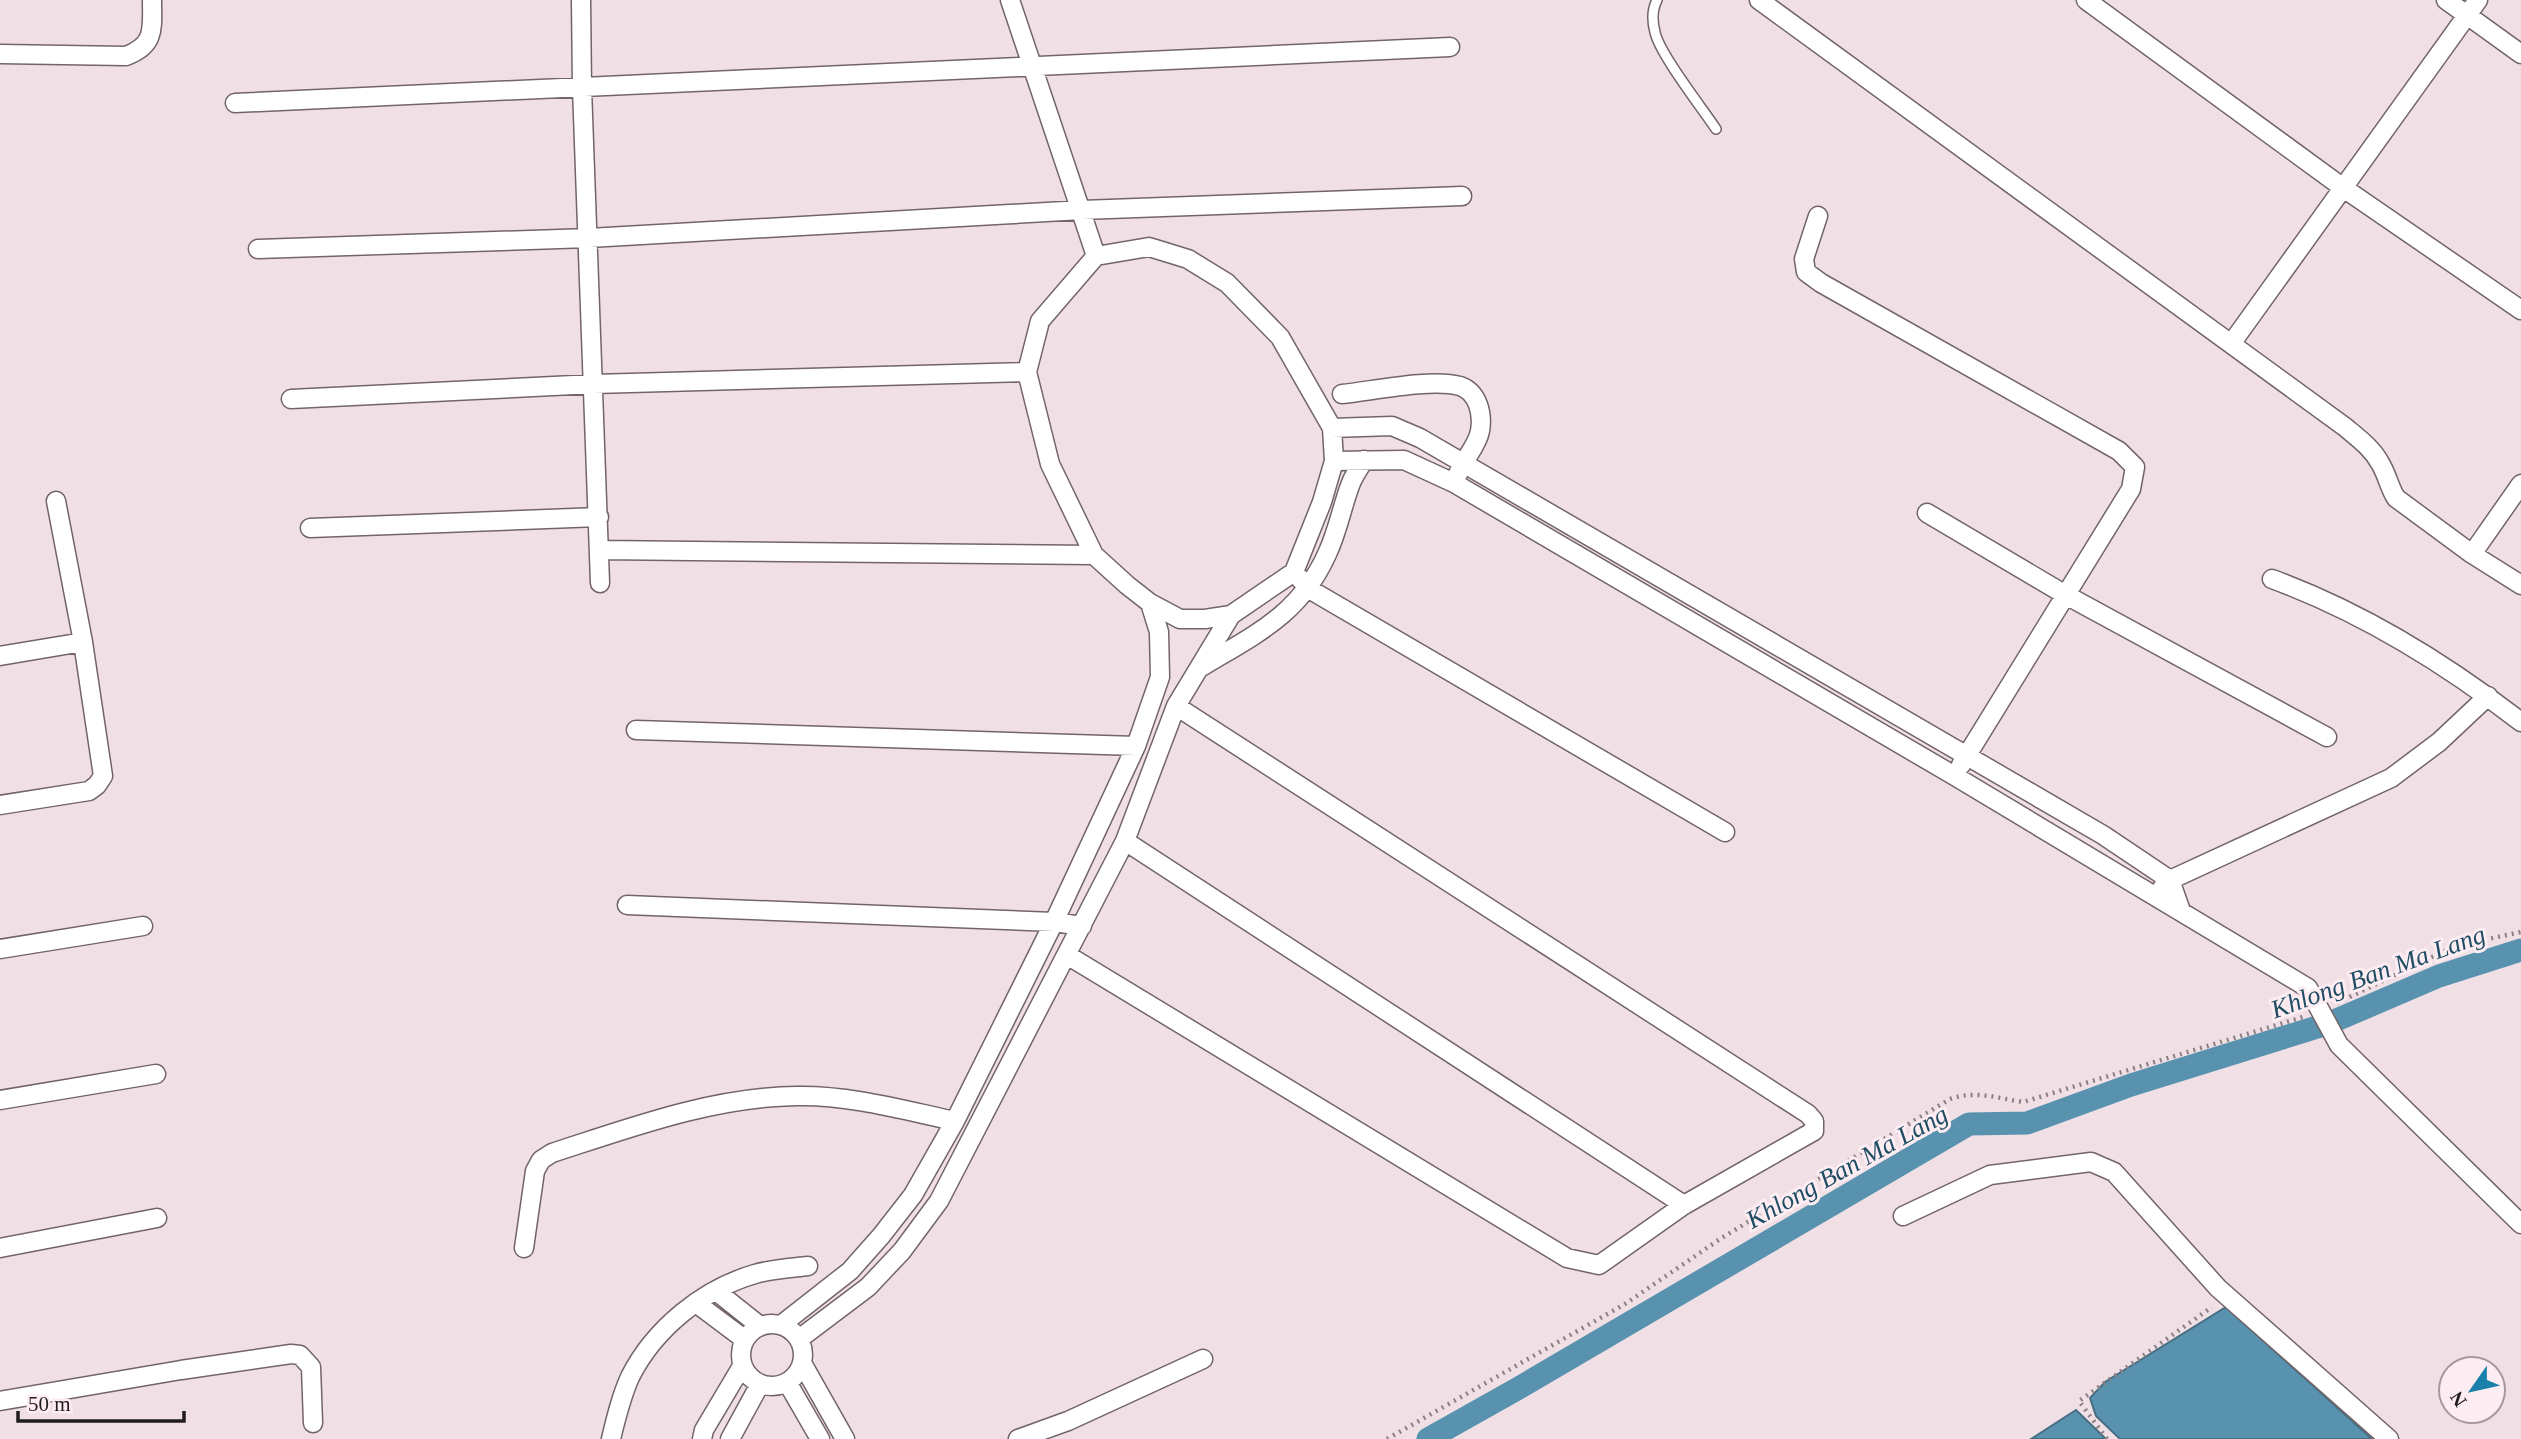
<svg xmlns="http://www.w3.org/2000/svg" width="2521" height="1439" viewBox="0 0 2521 1439" font-family="Georgia,serif">
	<style>
		.water { fill: #5892af; stroke: #476e83; stroke-width: 2 }
		.lines { fill: none; stroke-linecap: round; stroke-linejoin: round }
		.canal { stroke: #5892af; stroke-width: 23 }
		.service-casing { stroke: #726469; stroke-width: 12 }
		.minor-casing { stroke: #726469; stroke-width: 21 }
		.path { stroke: #8b8084; stroke-width: 4.5; stroke-dasharray: 2 5; stroke-linecap: butt }
		.service { stroke: #fff; stroke-width: 9 }
		.minor { stroke: #fff; stroke-width: 18 }
		.labels { text-anchor: middle; dominant-baseline: central; stroke-width: 6; stroke-linejoin: round; paint-order: stroke }
		.water-label { font-size: 26px; font-style: italic; fill: #1e4d64; stroke: #fdedf2 }
	</style>
	<rect width="100%" height="100%" fill="#f0e0e5"/>
	<!-- water -->
	<path class="water" d="M2226 1307 2372 1439H2120L2096 1416 2090 1398 2105 1382Z
		M2076 1410 2106 1439H2031Z"/>
	<g class="lines">
		<!-- canal -->
		<path class="canal" d="M1428 1439 1517 1389 1969 1124 2027 1123 2131 1085 2327 1024 2439 976 2521 950"/>
		<defs>
			<path id="service" d="M1657 0C1652 10 1652 21 1655 32 1659 53 1702 108 1716 129"/>
			<path id="minor" d="M581 0 582 88 600 583
				M1010 0 1096 256
				M1759 0 2345 427C2358 438 2372 448 2380 463 2387 474 2389 487 2396 498L2472 554 2521 585
				M2086 0 2342 187 2521 310
				M2446 0 2521 54
				M0 54 126 56C156 45 152 28 152 0
				M235 103 1450 47
				M1818 216 1804 259 1806 272 1821 283 2119 451 2135 467 2131 489 1961 765
				M1149 247 1188 259 1227 283 1280 337 1332 428 1334 461 1322 502 1294 572 1231 615 1205 619H1180L1150 603 1127 585 1094 555 1050 464 1027 372 1040 321 1096 256Z
				M258 249 589 238 1082 210 1462 196
				M2231 344 2478 0
				M1342 394C1372 391 1432 378 1460 386 1478 392 1483 414 1480 431 1477 447 1464 458 1458 474
				M291 399 594 384 1027 372
				M1332 428 1392 426 1420 438 2103 835 2170 880 2181 911
				M1334 461 1404 460 1454 483 1953 775 2308 988 2339 1045 2521 1224
				M1927 513 2064 594 2327 737
				M310 528 599 517
				M600 550 1094 555
				M2472 554 2521 484
				M1294 572 1309 589 1725 832
				M2272 579C2362 612 2446 664 2521 722
				M0 656 83 642
				M1203 666C1256 634 1300 614 1327 554 1338 531 1342 506 1351 483 1354 475 1360 467 1364 460
				M636 730 1136 746
				M0 805 89 791 97 785 103 776 83 642 56 501
				M1125 841 1684 1205
				M2162 888 2170 880 2391 778 2439 742 2488 696
				M627 905 1054 922 1082 926
				M0 949 143 926
				M1067 955 1567 1258 1599 1265 1684 1205 1814 1131V1121L1808 1114 1176 706
				M0 1100 156 1074
				M1903 1216 1990 1175 2091 1162 2114 1172 2218 1288 2389 1439
				M0 1248 157 1218
				M524 1248 535 1171 541 1160 552 1153C632 1127 713 1097 797 1096 850 1095 903 1110 955 1121
				M716 1291 760 1326
				M696 1303 744 1339
				M741 1355a31 31 0 1 1 62 0a31 31 0 1 1-62 0Z
				M781 1325 850 1271 881 1236 913 1195 955 1121 1054 922 1136 746 1160 677 1159 632 1150 603
				M799 1339 868 1287 902 1251 939 1201 1125 841 1176 706 1231 615
				M802 1363 845 1439
				M787 1382 820 1439
				M0 1401 181 1370 291 1354 300 1355 311 1367 313 1423
				M611 1439C616 1418 621 1397 630 1377 654 1329 703 1289 755 1274 772 1269 791 1268 808 1266
				M702 1439 704 1430 742 1366
				M730 1439 760 1384
				M1018 1439 1068 1421 1203 1359"/>
		</defs>
		<!-- service casing -->
		<use href="#service" class="service-casing"/>
		<!-- minor casing -->
		<use href="#minor" class="minor-casing"/>
		<!-- path -->
		<path class="path" d="M2337 1003 2455 946 2521 932
			M1387 1439 1625 1304 1720 1239 1950 1099C1975 1090 1997 1098 2023 1102L2303 1017
			M2107 1439 2079 1401 2212 1307"/>
		<!-- service -->
		<use href="#service" class="service"/>
		<!-- minor -->
		<use href="#minor" class="minor"/>
	</g>
	<g class="labels">
		<!-- water labels -->
		<g class="water-label">
			<text transform="translate(2378 972) rotate(-20)">Khlong Ban Ma Lang</text>
			<text transform="translate(1847 1167) rotate(-29)">Khlong Ban Ma Lang</text>
		</g>
	</g>
	<!-- north arrow -->
	<g transform="translate(2472 1390) rotate(236)"><circle r="33" fill="#fdedf2" stroke="#a5999d" stroke-width="2"/>
	<path d="M0-5L12 26L0 18L-12 26Z" fill="#1880aa"/>
	<text y="-10" font-size="19" font-weight="bold" text-anchor="middle" fill="#201b1d">N</text>
	</g>
	<!-- scale -->
	<path d="M18 1411v10h166v-10" fill="none" stroke="#201b1d" stroke-width="3.5"/>
	<text x="28" y="1411" font-size="21" fill="#201b1d" stroke="#fdedf2" stroke-width="5" paint-order="stroke">50 m</text>
</svg>
